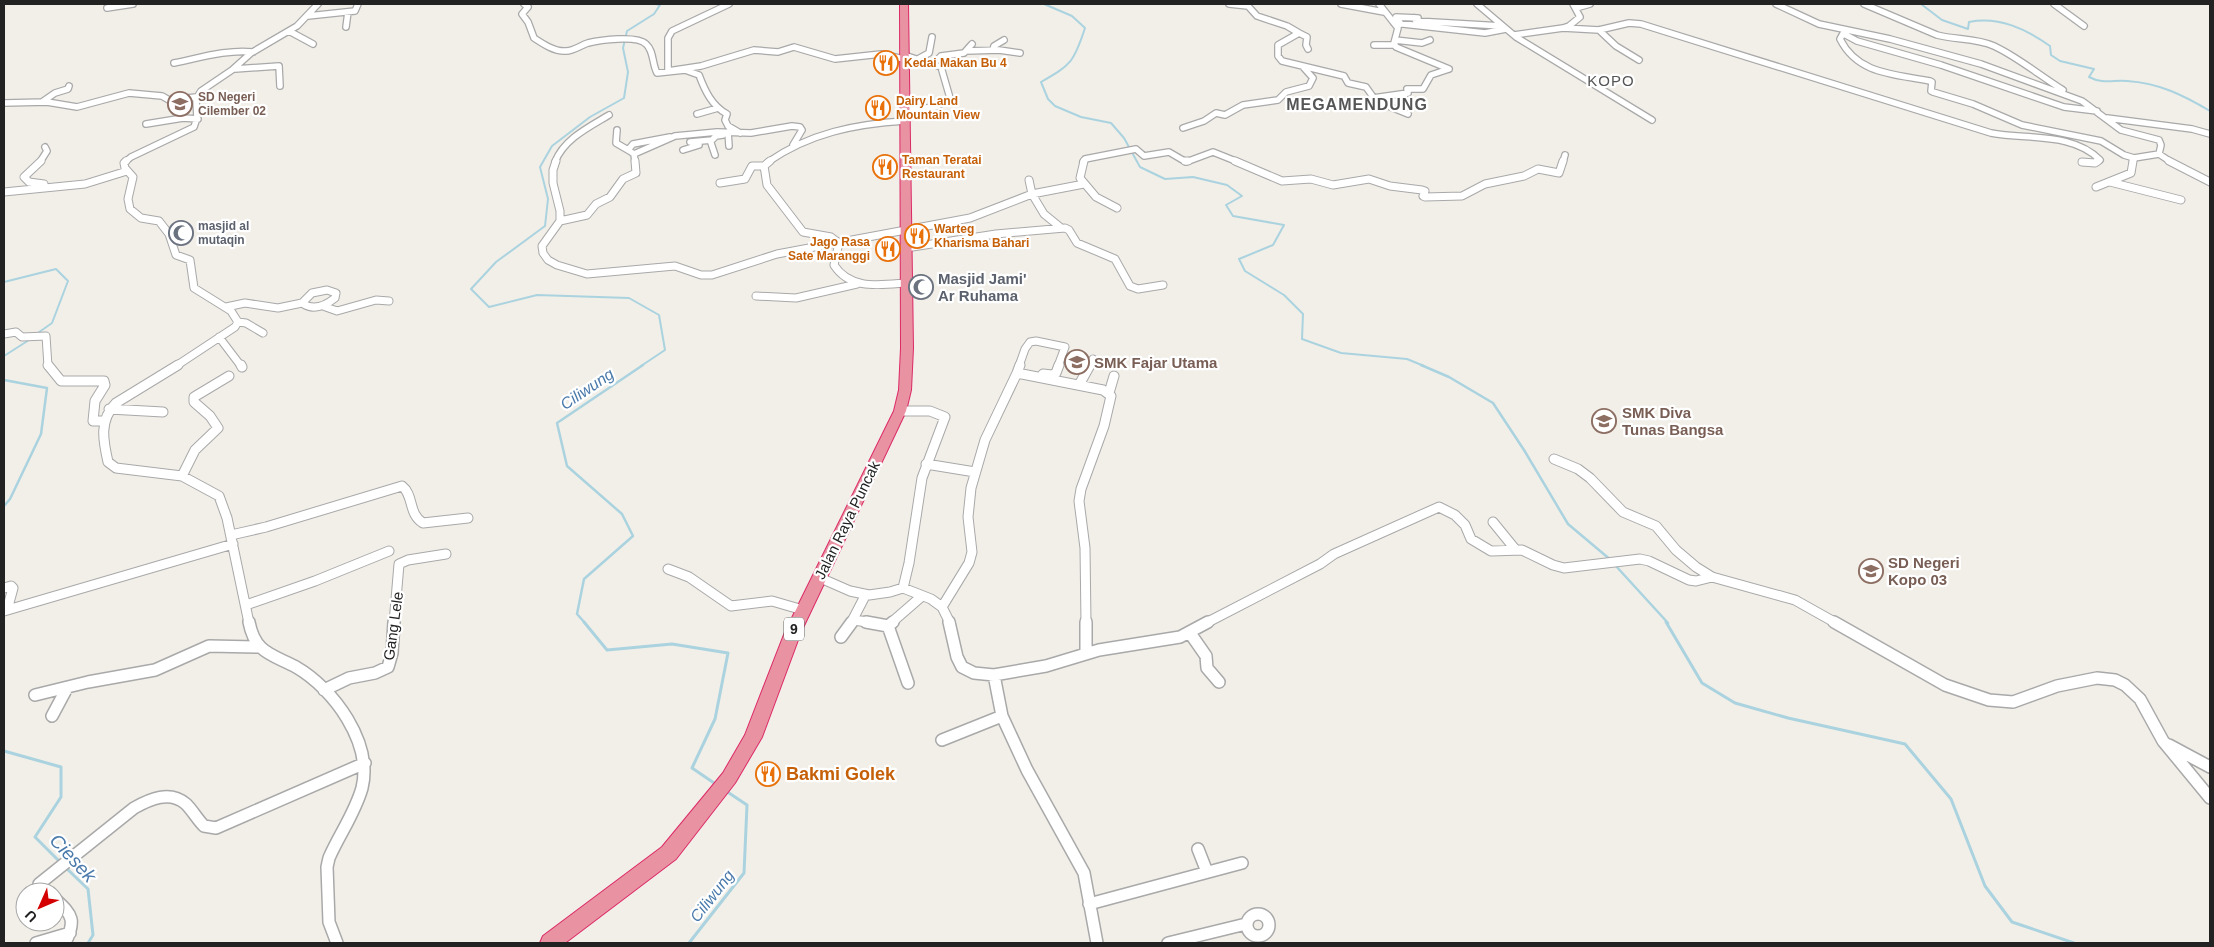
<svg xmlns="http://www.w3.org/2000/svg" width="2214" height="947" viewBox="0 0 2214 947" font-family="Arial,sans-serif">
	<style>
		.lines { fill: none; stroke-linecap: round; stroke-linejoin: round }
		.stream-far2 { stroke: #aad3df; stroke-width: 2 }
		.stream-far1 { stroke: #aad3df; stroke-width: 2.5 }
		.stream { stroke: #aad3df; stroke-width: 3 }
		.minor-far3-casing { stroke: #a9a9a9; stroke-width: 8 }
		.minor-far2-casing { stroke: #a9a9a9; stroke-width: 9 }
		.minor-far1-casing { stroke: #a9a9a9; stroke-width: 11 }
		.minor-casing { stroke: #a9a9a9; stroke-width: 14 }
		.highway-casing { stroke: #dc2a67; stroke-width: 2 }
		.minor-far3 { stroke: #fff; stroke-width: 5.5 }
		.minor-far2 { stroke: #fff; stroke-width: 7 }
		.minor-far1 { stroke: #fff; stroke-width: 9 }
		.minor { stroke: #fff; stroke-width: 11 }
		.highway { fill: #e892a2; fill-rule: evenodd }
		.labels { text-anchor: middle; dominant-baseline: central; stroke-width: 4.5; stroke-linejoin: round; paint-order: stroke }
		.far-food-label { font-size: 12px; font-weight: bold; fill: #c56008; stroke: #fff; text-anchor: start }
		.far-education-label { font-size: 12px; font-weight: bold; fill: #785e54; stroke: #fff; text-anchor: start }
		.far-worship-label { font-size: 12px; font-weight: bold; fill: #5b616d; stroke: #fff; text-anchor: start }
		.shield { fill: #fff; stroke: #646464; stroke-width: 1 }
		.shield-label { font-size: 14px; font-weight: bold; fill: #222 }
		.far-quarter-label { font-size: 15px; letter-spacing: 1px; fill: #555; stroke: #fff }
		.worship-label { font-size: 15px; font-weight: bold; fill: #5b616d; stroke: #fff; text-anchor: start }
		.education-label { font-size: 15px; font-weight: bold; fill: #785e54; stroke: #fff; text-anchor: start }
		.street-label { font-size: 15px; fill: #222; stroke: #fff }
		.far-district-label { font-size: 16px; font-weight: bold; letter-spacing: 1px; fill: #555; stroke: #fff }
		.water-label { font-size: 16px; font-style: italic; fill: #4a7aab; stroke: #fff }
		.near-food-label { font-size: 18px; font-weight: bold; fill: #c56008; stroke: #fff; text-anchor: start }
		.near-water-label { font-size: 19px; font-style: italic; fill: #4a7aab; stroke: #fff }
	</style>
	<rect width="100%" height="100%" fill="#f2efe9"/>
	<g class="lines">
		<!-- stream-far2 -->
		<path class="stream-far2" d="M1044 4 1072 16 1085 28C1074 62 1071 65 1041 82L1048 99 1055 106 1081 117 1111 123 1124 138 1140 167 1165 179 1193 177 1227 185 1242 196 1226 205 1233 216 1284 225 1273 245 1239 259 1245 271 1284 295 1303 314 1302 339 1341 353 1407 359 1424 366
			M1921 4 1942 20 1968 29 1969 22C1999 16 2026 29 2050 46L2051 55 2060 61 2094 69 2089 77C2102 84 2113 80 2127 81 2159 83 2183 95 2210 111
			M4 282 56 269 68 281 52 323 35 335
			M4 356 29 340
			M641 366 665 350 659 315 629 298 537 295 489 307 471 289 496 262 545 226 548 199 540 167 552 146 590 117 624 98 628 72 623 48 627 31 654 14 660 5 655 4"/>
		<!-- stream-far1 -->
		<path class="stream-far1" d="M1421 365 1449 377 1493 403 1524 450 1568 524 1612 561
			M4 380 47 388 41 434 10 499 4 506
			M1615 565 1668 623
			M585 623 577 614 584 579 633 536 622 514 567 466 557 423 643 365"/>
		<!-- stream -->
		<path class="stream" d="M584 622 607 650 672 644 728 653 715 719 692 768 717 785
			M1666 622 1702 683 1735 703 1788 718 1905 744 1951 799 1985 886 2012 922 2074 943
			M4 751 61 767V797L35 837 61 863
			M65 867 88 889 93 935 88 943
			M689 943 744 873 747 805 726 791"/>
		<defs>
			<path id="minor-far3" d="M524 4 528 7 522 14 528 22 534 38C543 44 555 52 566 51 574 51 581 45 588 43 600 40 637 35 646 44 654 51 652 64 657 73L685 70 699 75C705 91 712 106 727 114L725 120 728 126 740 133
				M729 4 672 31 668 38V71L701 66 754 50 778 52 794 47 835 59 881 54 904 59
				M1229 4 1248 6 1257 16 1287 26 1299 33 1278 45V56L1282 61 1344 76 1348 83 1366 87 1376 101 1408 114
				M1341 4 1384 12
				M1379 4 1398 28 1394 43 1396 47 1449 69
				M1477 4 1516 37 1652 120
				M1776 4 1819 24 1890 39 1981 64 2082 101 2121 130 2159 140 2161 145 2159 154 2171 162
				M1864 4 1937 35C1956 40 1976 38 1994 46 2016 56 2042 77 2063 90
				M2054 4 2084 26
				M107 8 133 4
				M1576 8 1590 4
				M308 16 355 11 358 4
				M1414 18 1416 21 1502 26
				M1394 23 1485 33 1506 29
				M1401 24 1396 17 1418 18
				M346 27 348 12
				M1563 28 1599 30 1629 23 1641 24 1991 133C2027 140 2073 132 2100 160L2096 162
				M1599 30 1616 46 1639 60
				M1845 30 1840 39C1858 75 1895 74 1930 81L1932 82 1931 91 1933 92 1973 104 2022 125 2101 141 2124 155 2134 158
				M289 31 313 44
				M1299 33 1307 37 1306 45 1308 49
				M1844 34 1857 41 1941 65 2064 107 2097 111
				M1514 35 1563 28 1569 26 1580 17 1573 4
				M1395 40 1422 43 1430 40
				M1374 45H1394
				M993 50 994 46 1004 40
				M966 51 999 50 1020 53
				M904 55 941 67 950 98 936 107 904 110
				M918 59 929 53 932 37
				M174 63C199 58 228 49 253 52
				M934 63 941 56 964 53 972 44
				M235 69 279 66 280 86
				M1373 98 1408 93 1407 89H1423L1431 75 1449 69
				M42 102 55 93 68 89 69 86
				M4 103 47 102 77 107 129 93 162 96 169 100 196 97
				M697 114 718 108
				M2107 118 2192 129 2210 134
				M146 124 183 118 198 119
				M1183 128 1204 121 1216 113 1225 115 1243 105 1278 100 1286 92 1309 86 1313 78 1304 68
				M617 130 616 143 628 150
				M728 132 729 146
				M690 142 712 140 716 136 723 135
				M711 143 715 155
				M683 150 699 145
				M634 154 628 150 633 144 670 137
				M40 162 47 151 45 147
				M125 162 131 157 194 127 197 118 196 99 201 91 232 70 251 53 297 26 318 4
				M555 162C564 139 589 127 609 115
				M635 162 634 154 675 136 717 132 751 133 792 126 800 127 802 130 793 145
				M768 162C810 133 855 124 905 121
				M1083 162 1085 159 1136 149 1144 156 1169 152 1186 162 1213 152 1238 162
				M1563 162 1565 155
				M2082 162H2087
				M2133 162 2134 158 2159 154"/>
			<path id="minor-far2" d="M41 161 24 177 29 182 44 184
				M126 161 124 163 125 168 133 177 128 199 130 209 141 218 159 221 169 234 176 255 190 260 194 288 231 311 238 322 235 327 176 366
				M556 161 553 170V183L560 211V221L542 246 543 253 548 260 557 265 587 274 675 266 701 275H712L777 254 970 218 1032 194 1029 180
				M770 161 764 166 767 185 803 232 831 237 839 243 834 265C850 290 879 285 906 283
				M1084 161 1080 178 1096 197 1117 208
				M1185 161H1188
				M1235 161 1282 181 1311 179 1333 185 1369 179 1390 186 1422 190 1425 191 1423 196 1425 197 1462 196 1485 184 1524 176 1538 169 1559 173 1563 161
				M2169 161 2210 182
				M2082 162 2095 163 2098 161
				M2110 182 2181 200
				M720 183 745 179 752 166H764
				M2096 187 2131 173 2133 161
				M4 192 85 184 127 171
				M560 221 587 215 596 204 610 197 623 179 636 173 635 161
				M1060 227 1044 214 1032 194 1084 184
				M906 248 996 234 1065 228 1069 230 1077 243 1115 259 1130 286 1138 289 1163 285
				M327 290 336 293 335 298C325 306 313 311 302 303L312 293Z
				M756 296 796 298 857 284
				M323 306 337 311 376 300 389 301
				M226 307 245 303 278 308 302 303
				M238 322 246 323 263 333
				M4 334 16 332 22 337 46 336 48 366
				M219 337 241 366
				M1019 366 1025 349 1030 342 1036 341 1065 347 1058 366
				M1089 366 1093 359"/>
			<path id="minor-far1" d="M48 365 61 381H104L105 385 95 401 93 421H104
				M178 365 116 403C99 420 103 440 108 462L116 468 182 476 219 496 227 518 249 623
				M241 365 242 367
				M1017 373 1020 365
				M1043 374 1052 375 1056 373 1059 365
				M1079 385 1090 365
				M1109 393 1114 376
				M109 409 163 412
				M900 411H930L945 417 922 478 909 563 903 588
				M1554 459 1578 469 1590 478 1623 512 1656 526 1676 550 1696 567 1712 577
				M926 464 975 472
				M182 476 195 450 218 428 210 416 194 402V397L229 376
				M1493 522 1515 549
				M231 535 266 527 402 486C414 495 408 514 423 523L468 518
				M668 569 689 577 731 606 772 601 803 610
				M818 577 850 591 869 595 890 592 903 588 931 599 942 607 950 623
				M4 588 11 586 13 588 7 610
				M246 605 315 581 389 551
				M942 607 969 563 972 552 968 517 971 488 985 440 1017 373 1103 390 1111 396 1104 426 1081 489 1079 501 1085 548 1086 623
				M4 611 233 544
				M854 620 874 623
				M394 623 399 564 408 560 446 554
				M851 623 865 596
				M891 623 922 596
				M1206 623 1320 564 1334 554 1439 507 1455 515 1465 525 1471 539 1491 551 1522 550 1553 565 1564 568 1640 559 1649 561 1689 580 1696 581 1712 577 1795 600 1836 623"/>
			<path id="minor" d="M249 622C255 653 271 654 296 667 334 689 373 743 362 788 355 813 339 835 329 858L327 867 329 922 337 943
				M866 622 888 626 893 622
				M949 622 957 657 962 667 974 673 994 675 1046 666 1099 650 1180 637 1208 622
				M1086 622V652
				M1834 622 1945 685 1989 700 2013 702 2057 686 2097 678 2115 680 2125 685 2140 699 2163 741 2210 798
				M888 626 908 683
				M1190 633 1206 656 1207 668 1219 682
				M841 637 852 622
				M994 675 1002 716 1027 770 1084 873 1097 943
				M324 690 349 678 375 673 388 667 392 653 394 622
				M35 695 88 682 155 670 209 646 260 647
				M52 716 67 688
				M942 740 1002 716
				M2169 745 2210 767
				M1198 849 1207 872
				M45 892 39 889V884L134 808C150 799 170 790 186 804 193 811 197 819 204 826L216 828 365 763
				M55 899C73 915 76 921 65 943
				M1089 904 1242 863
				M1247 925a11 11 0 1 1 22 0a11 11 0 1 1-22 0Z
				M36 943 70 933
				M1168 943 1246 924"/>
			<path id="highway" d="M900 4H908L913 348 911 390 906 411 801 632 762 737 735 783 676 859 565 943H540L543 936 662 847 723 773 745 735 785 632 894 411 899 390 901 348Z"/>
		</defs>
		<!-- minor-far3 casing -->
		<use href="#minor-far3" class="minor-far3-casing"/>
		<!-- minor-far2 casing -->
		<use href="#minor-far2" class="minor-far2-casing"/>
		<!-- minor-far1 casing -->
		<use href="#minor-far1" class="minor-far1-casing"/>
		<!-- minor casing -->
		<use href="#minor" class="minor-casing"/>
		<!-- highway casing -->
		<use href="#highway" class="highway-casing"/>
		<!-- minor-far3 -->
		<use href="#minor-far3" class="minor-far3"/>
		<!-- minor-far2 -->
		<use href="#minor-far2" class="minor-far2"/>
		<!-- minor-far1 -->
		<use href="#minor-far1" class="minor-far1"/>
		<!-- minor -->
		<use href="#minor" class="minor"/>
		<!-- highway -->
		<use href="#highway" class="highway"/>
	</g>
	<!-- icons -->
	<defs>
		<symbol id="restaurant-ring" viewBox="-11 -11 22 22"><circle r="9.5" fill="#fff" stroke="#e8710a" stroke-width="1.5"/><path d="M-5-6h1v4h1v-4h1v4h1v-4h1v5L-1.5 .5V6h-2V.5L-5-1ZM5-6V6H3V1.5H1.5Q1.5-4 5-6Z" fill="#e8710a"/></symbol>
		<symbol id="school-ring" viewBox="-11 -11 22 22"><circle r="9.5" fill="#fff" stroke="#8d6e63" stroke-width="1.5"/><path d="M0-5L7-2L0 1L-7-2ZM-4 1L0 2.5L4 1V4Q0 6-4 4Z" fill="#8d6e63"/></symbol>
		<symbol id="mosque-ring" viewBox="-11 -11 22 22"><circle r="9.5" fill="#fff" stroke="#6b7280" stroke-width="1.5"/><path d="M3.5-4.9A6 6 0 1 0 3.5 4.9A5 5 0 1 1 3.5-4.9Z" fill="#6b7280"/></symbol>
	</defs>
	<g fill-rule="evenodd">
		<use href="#restaurant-ring" x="872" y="49" width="28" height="28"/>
		<use href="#school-ring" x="166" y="90" width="28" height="28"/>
		<use href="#restaurant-ring" x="864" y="94" width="28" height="28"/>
		<use href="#restaurant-ring" x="871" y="153" width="28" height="28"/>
		<use href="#mosque-ring" x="167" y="219" width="28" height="28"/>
		<use href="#restaurant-ring" x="903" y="222" width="28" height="28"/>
		<use href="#restaurant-ring" x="874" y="235" width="28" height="28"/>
		<use href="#mosque-ring" x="907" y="273" width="28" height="28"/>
		<use href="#school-ring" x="1063" y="348" width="28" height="28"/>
		<use href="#school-ring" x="1590" y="407" width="28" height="28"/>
		<use href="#school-ring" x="1857" y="557" width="28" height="28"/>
		<use href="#restaurant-ring" x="754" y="760" width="28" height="28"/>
	</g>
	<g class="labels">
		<!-- far-food labels -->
		<g class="far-food-label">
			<text x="904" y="63">Kedai Makan Bu 4</text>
			<text x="896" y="101">Dairy Land<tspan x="896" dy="14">Mountain View</tspan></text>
			<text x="902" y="160">Taman Teratai<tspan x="902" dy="14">Restaurant</tspan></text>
			<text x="934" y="229">Warteg<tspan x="934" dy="14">Kharisma Bahari</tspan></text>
			<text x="870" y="242" text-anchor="end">Jago Rasa<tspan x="870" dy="14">Sate Maranggi</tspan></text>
		</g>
		<!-- far-education labels -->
		<g class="far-education-label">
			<text x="198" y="97">SD Negeri<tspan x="198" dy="14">Cilember 02</tspan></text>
		</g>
		<!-- far-worship labels -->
		<g class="far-worship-label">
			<text x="198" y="226">masjid al<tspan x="198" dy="14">mutaqin</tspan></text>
		</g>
		<!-- shield labels -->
		<rect class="shield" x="784" y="617.5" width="20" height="23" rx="4"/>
		<g class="shield-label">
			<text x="794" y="629">9</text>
		</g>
		<!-- far-quarter labels -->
		<g class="far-quarter-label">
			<text x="1611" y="80">KOPO</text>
		</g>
		<!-- worship labels -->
		<g class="worship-label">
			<text x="938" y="278">Masjid Jami'<tspan x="938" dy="17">Ar Ruhama</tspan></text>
		</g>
		<!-- education labels -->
		<g class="education-label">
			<text x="1094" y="362">SMK Fajar Utama</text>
			<text x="1622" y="412">SMK Diva<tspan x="1622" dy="17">Tunas Bangsa</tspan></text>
			<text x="1888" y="562">SD Negeri<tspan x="1888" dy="17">Kopo 03</tspan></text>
		</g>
		<!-- street labels -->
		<g class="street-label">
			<text transform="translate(847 520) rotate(-64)">Jalan Raya Puncak</text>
			<text transform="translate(393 626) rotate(-82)">Gang Lele</text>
		</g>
		<!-- far-district labels -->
		<g class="far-district-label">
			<text x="1357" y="104">MEGAMENDUNG</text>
		</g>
		<!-- water labels -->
		<g class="water-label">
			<text transform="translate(587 389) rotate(-34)">Ciliwung</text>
			<text transform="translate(712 896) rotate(-52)">Ciliwung</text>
		</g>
		<!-- near-food labels -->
		<g class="near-food-label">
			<text x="786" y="774">Bakmi Golek</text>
		</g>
		<!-- near-water labels -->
		<g class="near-water-label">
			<text transform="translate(73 858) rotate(47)">Ciesek</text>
		</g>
	</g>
	<!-- border -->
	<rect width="2214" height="947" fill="none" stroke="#222222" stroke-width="10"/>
	<!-- north arrow -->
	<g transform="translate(40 907) rotate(225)"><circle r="24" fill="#ffffff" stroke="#a7a7a7"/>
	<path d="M0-4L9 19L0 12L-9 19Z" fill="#d40000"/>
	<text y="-8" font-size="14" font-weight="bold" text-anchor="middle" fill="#222222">U</text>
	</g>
</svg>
